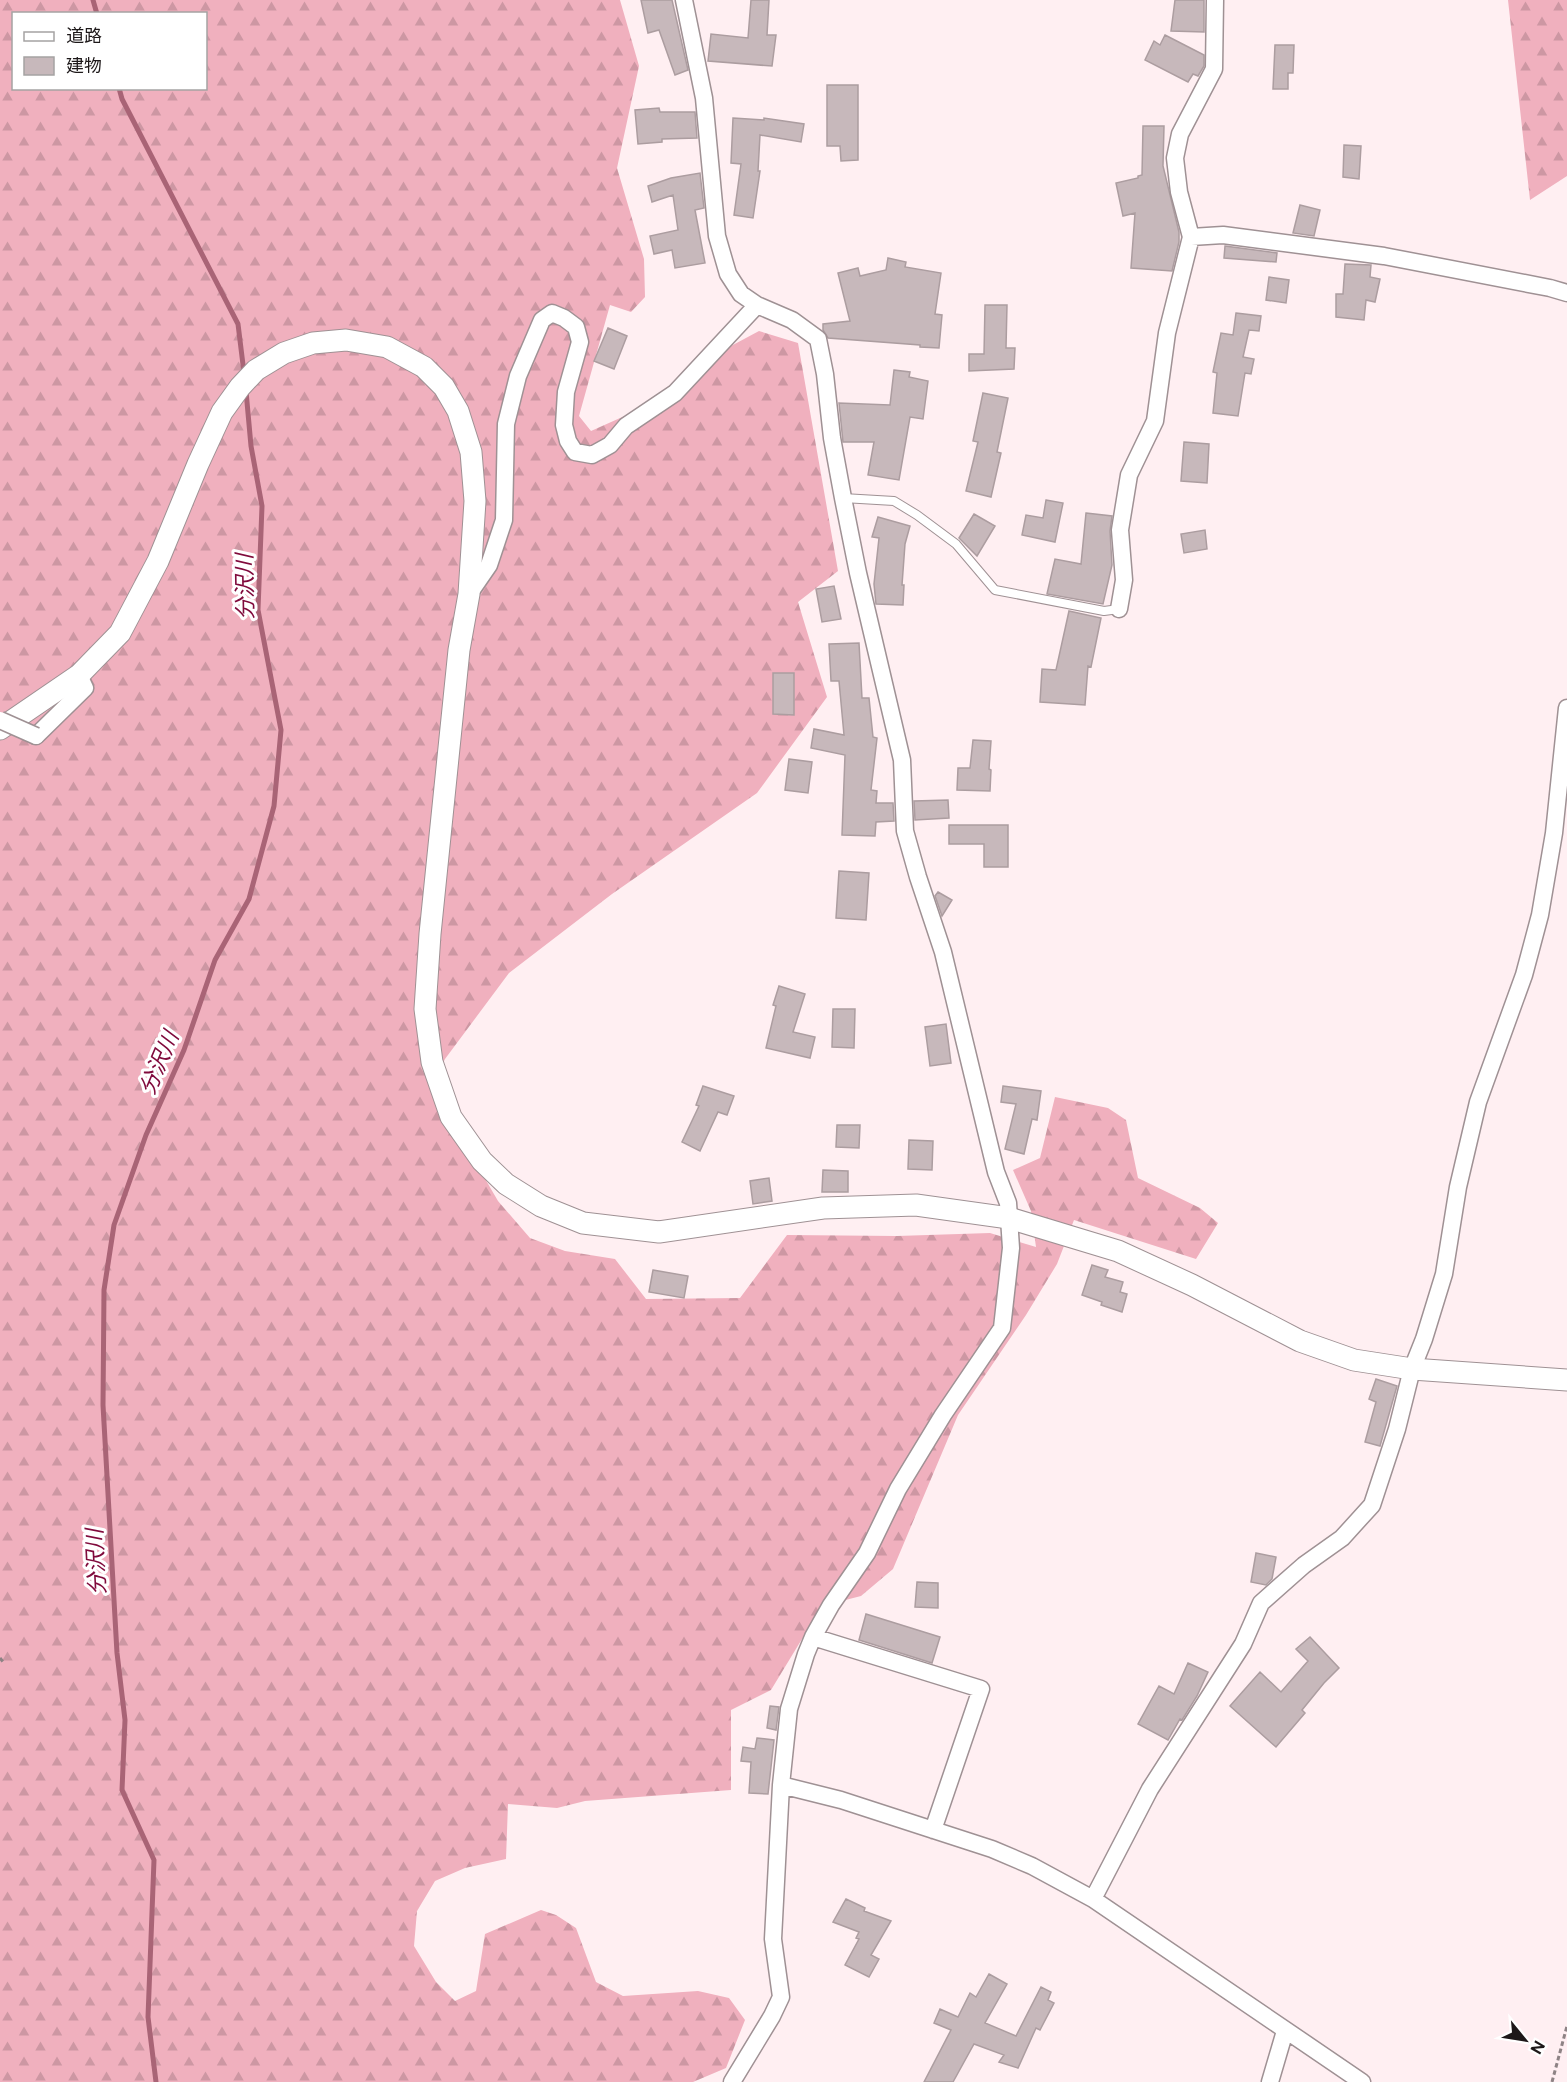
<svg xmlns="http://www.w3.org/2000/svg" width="1567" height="2082" viewBox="0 0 1567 2082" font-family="Figtree,'Noto Sans JP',sans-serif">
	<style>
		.forest { fill: url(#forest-firs); fill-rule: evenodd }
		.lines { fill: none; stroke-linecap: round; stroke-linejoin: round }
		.stream { stroke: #a96476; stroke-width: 5 }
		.building { fill: #c7b8bb; stroke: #ac9da0; stroke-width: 1.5 }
		.service-casing { stroke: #9f9194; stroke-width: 10 }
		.minor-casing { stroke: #9f9194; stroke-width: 19 }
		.tertiary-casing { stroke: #9f9194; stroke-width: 23 }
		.path { stroke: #8e8385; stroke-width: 3; stroke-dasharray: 4.5 3; stroke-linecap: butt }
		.service { stroke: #fff; stroke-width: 8 }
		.minor { stroke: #fff; stroke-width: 16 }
		.tertiary { stroke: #fff; stroke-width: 21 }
		.minor-bridge-casing { stroke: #9f9194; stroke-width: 19; stroke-linecap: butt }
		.minor-bridge { stroke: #fff; stroke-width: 16 }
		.labels { text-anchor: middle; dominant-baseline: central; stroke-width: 6; stroke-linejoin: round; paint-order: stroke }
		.water-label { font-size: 22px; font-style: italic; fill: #800a3c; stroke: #fff }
	</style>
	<defs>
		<pattern id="forest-firs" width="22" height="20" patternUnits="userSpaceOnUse" patternTransform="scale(1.5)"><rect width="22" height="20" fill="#f0b0be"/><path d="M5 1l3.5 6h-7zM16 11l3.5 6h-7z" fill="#cd97a3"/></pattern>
	</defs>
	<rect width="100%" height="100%" fill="#ffeff2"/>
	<!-- forest -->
	<path class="forest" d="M0 0H620L639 66 617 168 644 259 645 297 631 312 610 305 579 416 591 431 629 414 731 346 759 331 798 343 838 571 798 602 827 697 757 793 612 894 509 973 445 1059 431 1086 498 1201 530 1238 565 1251 615 1259 646 1299 740 1298 787 1235 897 1236 990 1233 1036 1247 1031 1211 1013 1170 1040 1158 1055 1097 1108 1108 1126 1120 1138 1178 1200 1208 1218 1223 1196 1259 1074 1220 1057 1264 1026 1315 958 1415 893 1569 861 1596 822 1606 771 1690 731 1710V1790L585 1801 557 1808 508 1804 506 1859 465 1868 435 1881 417 1911 414 1946 436 1982 455 2001 476 1991 485 1934 541 1910 556 1915 576 1928 596 1982 623 1996 698 1991 729 1998 745 2020 726 2068 693 2082H0ZM14 14H206V88H14Z
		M1508 0H1567V176L1530 200Z"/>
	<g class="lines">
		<!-- stream -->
		<path class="stream" d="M93 0 97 14
			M119 88 122 99 238 324 244 373
			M156 2082 148 2017 154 1860 122 1790 125 1720 117 1653 103 1405 104 1290 114 1225 146 1135 184 1050 215 960 249 899 274 806 281 730 258 610 262 506 251 446 246 391"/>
	</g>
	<!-- building -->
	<path class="building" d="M641 0H672L688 70 675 75 659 30 648 33Z
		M751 0H769L767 35H776L772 66 708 61 711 34 748 38Z
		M1175 0H1204V32L1171 31Z
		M1165 35 1204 55V66L1198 76 1193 74 1188 82 1145 60 1154 41 1160 45Z
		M1275 45H1294L1293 73H1288V89H1273Z
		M827 85H858V160L841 161 840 146H827Z
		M659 108 660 112H695L697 138 662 139V142L638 144 635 110Z
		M733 118 764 120V118L804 124 801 142 760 135 758 171H760L753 218 734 215 741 164 731 163Z
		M1143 126H1164L1163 166 1179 232V242L1172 271 1131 268 1135 213 1123 216 1116 183 1138 178V176L1142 175Z
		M1344 145 1361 146 1359 179 1343 177Z
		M700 173 704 208 695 210 705 263 675 268 672 250 654 254 650 236 678 230 673 195 652 202 648 186 671 178Z
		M1300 205 1320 210 1314 236 1293 233Z
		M1225 246 1277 253 1276 262 1224 258Z
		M888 258 906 262 905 267 941 273 935 314 942 315 939 348 920 347V345L828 338 823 330V324L850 321 838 273 858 268 860 276 886 270Z
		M1345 264 1371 265 1370 277 1380 279 1375 302 1366 300 1364 320 1336 317V294H1343Z
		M1269 277 1289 280 1286 303 1266 300Z
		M985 305H1007L1006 348H1015L1014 369 969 371V354H984Z
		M1236 313 1261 316 1259 331 1249 330 1243 357 1254 359 1251 374 1245 373 1238 416 1213 413 1217 373 1213 372 1221 333 1233 335Z
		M608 328 627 336 614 369 594 361Z
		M894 370 910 372 909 377 928 381 923 419 910 417 899 480 868 475 874 442H843L839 403 890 405Z
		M983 393 1008 398 997 452 1001 453 991 497 966 491 978 442 973 441Z
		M1184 442 1209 444 1207 483 1181 481Z
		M1046 500 1063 503 1055 542 1022 535 1026 515 1043 518Z
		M1086 513 1112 516 1110 531 1112 565 1103 604 1047 594 1055 559 1081 564Z
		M974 514 995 526 977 556 959 538Z
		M878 517 910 526 905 544 902 585H904L903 605 876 604 874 584 879 538 872 537Z
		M1205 530 1207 549 1184 553 1181 534Z
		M834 586 841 619 822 622 816 589Z
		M1069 611 1101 618 1091 667 1088 666 1085 705 1040 702 1042 669 1056 670Z
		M859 643 862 698H869L873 737 877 738 871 790 877 791 876 803H893L894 821 876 822 875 836 842 835 845 755 811 748 814 729 844 735 839 681H831L829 644Z
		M773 673H794V715L773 714Z
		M973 740 991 741 989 769 991 770 990 791 957 790 958 768H970Z
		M789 759 812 762 808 793 785 790Z
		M948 800 949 818 915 820 914 801Z
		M949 825H1008V867H984V844H949Z
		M839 871 869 873 866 920 836 918Z
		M938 892 952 900 942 916 935 896Z
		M779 986 805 994 793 1032 815 1037 810 1058 766 1048 776 1006 773 1005Z
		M833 1009H855L854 1048 832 1047Z
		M946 1024 951 1063 930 1066 925 1027Z
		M703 1086 734 1096 727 1115 718 1112 700 1151 682 1142 699 1106 696 1105Z
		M1003 1086 1041 1091 1037 1120 1032 1119 1024 1154 1005 1149 1016 1104 1001 1102Z
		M837 1125H860L859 1148 836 1147Z
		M909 1140 933 1141 932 1170 908 1169Z
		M823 1170 848 1171V1192H822Z
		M769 1178 772 1201 753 1204 750 1181Z
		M1092 1265 1108 1270 1105 1277 1123 1282 1120 1292 1127 1294 1122 1312 1101 1305 1102 1302 1082 1295Z
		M653 1270 688 1276 684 1298 649 1292Z
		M1376 1379 1397 1386 1380 1446 1365 1442 1376 1402 1369 1399Z
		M1256 1553 1276 1557 1272 1579 1266 1585 1251 1582Z
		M917 1582 938 1583V1608L915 1607Z
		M866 1614 940 1637 932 1663 859 1640Z
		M1310 1637 1339 1668 1324 1683 1302 1710 1305 1713 1276 1747 1230 1706 1260 1672 1281 1692 1308 1661 1296 1649Z
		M1188 1663 1208 1672 1197 1696 1182 1720 1180 1719 1168 1740 1138 1724 1159 1686 1174 1694Z
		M770 1706 779 1707 776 1730 767 1728Z
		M757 1738 774 1740 768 1794 749 1793 751 1762 741 1761 743 1747 755 1749Z
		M846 1899 865 1908 864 1911 891 1921 871 1955 879 1959 869 1977 845 1965 859 1939 856 1938 859 1932 833 1922Z
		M989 1974 1007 1984 985 2023 1016 2036 1041 1987 1051 1992 1048 2000 1054 2003 1040 2030 1036 2028 1018 2068 999 2062 1004 2055 974 2044 953 2082H924L951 2030 934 2023 940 2009 958 2017 970 1993 976 1997Z"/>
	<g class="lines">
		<defs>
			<path id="service" d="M843 498 894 501 917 515 956 544 995 590 1104 611 1119 609"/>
			<path id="minor" d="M684 0 704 98 717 236 728 274 741 294 757 305 792 320 818 339 825 374 832 438 843 498 858 573 902 760 905 831 918 877 943 952 996 1172 1008 1203 1011 1248 1002 1328 943 1415 898 1489 867 1553 831 1605 813 1637 806 1654 789 1709 781 1785 773 1939 781 1997 772 2016 732 2082
				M1191 237 1223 235 1384 256 1550 288 1567 293
				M469 594 489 565 504 520 506 424 518 376 542 320 552 313 564 318 576 327 580 342 566 392 564 425 568 441 575 452 592 455 610 445 626 426 675 393 757 305
				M1119 609 1124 580 1120 530 1129 475 1155 421 1167 333 1191 237 1179 192 1175 158 1180 134 1214 69 1215 0
				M36 736 85 688 79 675
				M813 1637 981 1689 933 1830
				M781 1785 841 1800 992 1849 1032 1866 1093 1899 1362 2082
				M1093 1899 1150 1789 1243 1644 1261 1603 1304 1565 1342 1538 1372 1505 1397 1429 1412 1369 1424 1339 1444 1274 1458 1187 1478 1102 1524 975 1540 915 1554 833 1567 708
				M1270 2082 1285 2031"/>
			<path id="tertiary" d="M0 729 79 675 120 633 158 561 198 464 222 412 240 387 256 370 284 353 313 343 346 340 387 347 424 367 444 387 458 411 471 452 475 501 469 594 459 650 430 934 425 1009 432 1062 451 1117 482 1161 506 1184 541 1206 583 1223 659 1232 823 1208 916 1205 1009 1218 1118 1251 1192 1285 1300 1341 1354 1360 1412 1369 1567 1380"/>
		</defs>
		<!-- service casing -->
		<use href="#service" class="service-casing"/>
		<!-- minor casing -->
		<use href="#minor" class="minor-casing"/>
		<!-- tertiary casing -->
		<use href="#tertiary" class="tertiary-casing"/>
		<!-- path -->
		<path class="path" d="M0 1658 4 1663
			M1552 2082 1567 2026"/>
		<!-- service -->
		<use href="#service" class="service"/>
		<!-- minor -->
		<use href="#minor" class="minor"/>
		<!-- tertiary -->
		<use href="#tertiary" class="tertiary"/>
		<defs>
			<path id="minor-bridge" d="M0 720 36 736"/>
		</defs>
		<!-- minor-bridge casing -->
		<use href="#minor-bridge" class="minor-bridge-casing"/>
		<!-- minor-bridge -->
		<use href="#minor-bridge" class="minor-bridge"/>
	</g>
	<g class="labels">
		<!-- water labels -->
		<g class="water-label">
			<text transform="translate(245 587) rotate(-91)">分沢川</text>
			<text transform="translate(159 1063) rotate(-67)">分沢川</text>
			<text transform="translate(96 1562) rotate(-93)">分沢川</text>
		</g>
	</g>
	<!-- legend -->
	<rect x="12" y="12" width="195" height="78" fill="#ffffff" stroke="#a5a3a3" stroke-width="1.5"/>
	<rect x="24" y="32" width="30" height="9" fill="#ffffff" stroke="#a5a3a3" stroke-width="1.5"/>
	<text x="66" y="42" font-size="18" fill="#1d1819">道路</text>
	<rect x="24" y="57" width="30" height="18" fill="#c7b8bb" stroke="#a5a3a3" stroke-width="1.5"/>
	<text x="66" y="72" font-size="18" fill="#1d1819">建物</text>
	<!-- north arrow -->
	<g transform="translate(1525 2040) rotate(120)" stroke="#ffffff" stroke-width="4.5" paint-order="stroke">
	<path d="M0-4.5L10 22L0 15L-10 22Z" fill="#1d1819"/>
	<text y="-9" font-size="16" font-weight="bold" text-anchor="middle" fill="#1d1819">N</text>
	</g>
</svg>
